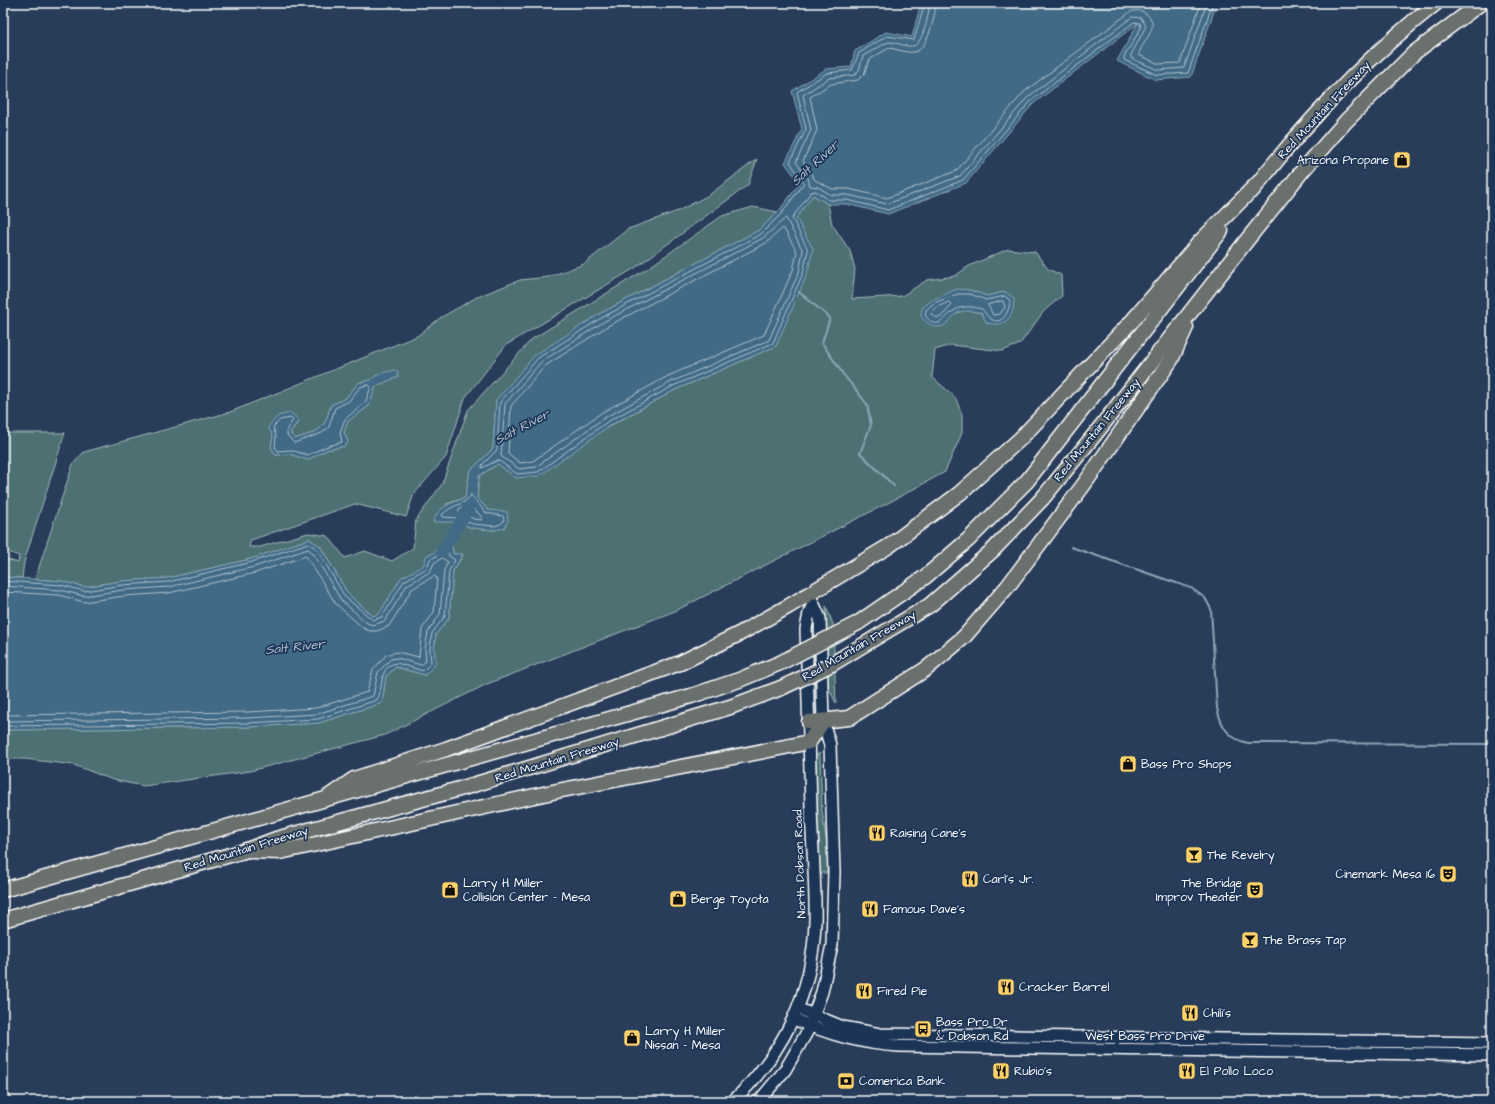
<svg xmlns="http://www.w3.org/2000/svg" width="1495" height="1104" viewBox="0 0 1495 1104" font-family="'Architects Daughter',sans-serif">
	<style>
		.green { fill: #4d7173; stroke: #a6b8b9; fill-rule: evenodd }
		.water { fill: #3f6a86; stroke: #8ca6b6 }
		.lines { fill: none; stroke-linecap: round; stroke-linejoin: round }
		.shore { stroke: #b2c3cf; stroke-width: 1 }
		.stream { stroke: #8ca6b6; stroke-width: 2 }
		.river { stroke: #3f6a86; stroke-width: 12 }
		.secondary-casing { stroke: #fff; stroke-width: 14 }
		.highway-casing { stroke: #fff; stroke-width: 17 }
		.secondary { stroke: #1d3557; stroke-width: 11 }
		.highway { stroke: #6b706d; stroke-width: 14 }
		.highway-bridge-casing { stroke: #fff; stroke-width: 17; stroke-linecap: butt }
		.highway-bridge { stroke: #6b706d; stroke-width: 14 }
		.labels { text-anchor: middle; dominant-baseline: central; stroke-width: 3.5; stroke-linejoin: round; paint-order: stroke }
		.street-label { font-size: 12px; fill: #fff; stroke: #1d3557 }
		.poi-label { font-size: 12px; fill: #fff; stroke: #1d3557; text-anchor: start }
		.water-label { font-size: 13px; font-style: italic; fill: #b2c3cf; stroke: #1d3557 }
	</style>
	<rect width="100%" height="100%" fill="#293d5a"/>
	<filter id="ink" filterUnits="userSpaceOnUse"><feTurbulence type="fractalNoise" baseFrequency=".025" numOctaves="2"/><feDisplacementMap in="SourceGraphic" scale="8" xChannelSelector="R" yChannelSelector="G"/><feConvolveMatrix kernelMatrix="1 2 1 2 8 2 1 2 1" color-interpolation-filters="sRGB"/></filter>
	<g filter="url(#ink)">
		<!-- green -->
		<path class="green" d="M757 159 748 185 635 268 506 345 465 398 446 457 414 494 406 517 355 504 251 540 249 547H260L308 533 328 536 345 558 365 551 392 561 413 548 416 520 442 484 468 410 532 339 648 268 722 216 753 207 778 212 759 230 601 313 496 400 493 449 470 471 465 498 446 504 457 522 472 528 494 530 488 510 477 498 479 476 498 464 516 478 675 390 776 346 813 249 795 218 813 195 828 204 832 224 850 251 855 269 852 299 902 296 927 280 955 276 969 266 1008 249 1035 252 1048 269 1061 275 1062 296 1044 311 1020 344 1002 351 951 345 935 350 932 377 955 397 962 414V433L945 472 888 503 675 611 487 684 385 735 250 771 144 786 113 780 74 765 25 759H3V730L248 727 319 723 382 703 386 676 396 667 425 675 435 664 434 649 436 634 449 618 453 571 463 555 453 554 451 535 434 553 426 557 425 565 401 578 379 615 373 616 348 594 320 546 309 539 251 559 168 578 122 581 84 587 61 581 35 579 73 464 84 452 230 412 417 336 440 318 477 297 520 280 548 277 584 264 628 229 678 211 709 195ZM970 290 987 296 1005 292 987 323 981 313 966 310 956 313ZM379 374 397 377 376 386 369 406 348 421 344 432 348 442 345 446 326 450 308 460 289 454 276 455 271 447 273 436 299 421 291 431V435L295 439C321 430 323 432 331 405L346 398 358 383 371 380Z
			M3 433H65L24 562 22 578 3 577V558L18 563 19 556 3 550Z
			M826 606 833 624 836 703 828 687Z
			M820 753 822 810 828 852 827 873H820L815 756Z"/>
		<!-- water -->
		<path class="water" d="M921 3H1217L1191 77 1156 80 1117 61 1138 23 1033 104 966 183 888 214 846 204H828L813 195 796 218 813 249 807 274 776 346 675 390 609 426 539 476 516 478 498 464 479 476 477 498 488 510 507 512 508 521 504 528 494 530 472 528 457 522H433C438 506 452 503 465 498L470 471 493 449 496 400 535 355 601 313 759 230 778 212 800 183 785 163 802 129 792 91 826 69 851 67 855 51 886 32 912 37Z
			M957 289 970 290 987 296 1005 292 1014 298C1014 316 1007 328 987 323L981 313C973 311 963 309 956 314 953 316 950 320 947 323 938 332 927 324 921 316L922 308 932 300Z
			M395 370 398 372V377L376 386 369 406 348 421 344 432 348 442 345 446 326 450 308 460 289 454 276 455 271 447 273 436 268 427 278 416 291 413 299 420 291 431V435L295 439C321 430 323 432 331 405L346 398 358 383 371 380 379 374Z
			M451 534 453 554H463L453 571 449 618 436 634 434 649 436 664 425 675 396 667 386 676 382 703 319 723 248 727 3 730V577L61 581 84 587 122 581 168 578 251 559 309 539 320 546 348 594 373 616 379 614 401 578 424 565 426 556 434 553Z"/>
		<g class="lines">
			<!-- shore -->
			<path class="shore" d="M925 3 914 40 887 36 859 53 852 70 827 73 797 92 806 129 790 162 804 183 781 214 761 234 603 317 538 358 500 402 497 450 482 465V468L498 460 517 474 538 472 607 422 673 386 773 343 803 273 808 250 792 218 811 192 816 191 829 200H847L888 210 963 180 1031 101 1134 22 1140 23 1141 28 1124 57V60L1157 75 1188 73 1213 3
				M930 3C929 12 923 45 913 46 905 47 896 42 888 42L863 56 859 70 855 75 829 78 803 95 811 130 796 162 808 178 810 186 818 187 831 195H848L887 204 960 176 1028 97 1132 17 1141 18 1146 26 1131 55V58L1158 70 1184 68 1207 3
				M936 3C935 16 928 50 914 52 905 53 897 49 889 48L869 60 864 74 858 80 831 84 810 97 817 130 803 161 815 180 832 189H849L887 198 956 171 1024 92 1130 12C1135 10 1140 10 1145 13 1164 26 1140 42 1139 55L1159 64 1180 63 1201 3
				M786 218 803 251 799 272 769 340 671 382 604 418 536 467 519 469 501 456 505 404 541 362 605 321 763 238Z
				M782 229H784L797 252 793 270 764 335 668 376 601 413 533 461 520 463 508 453 511 406 545 366 608 326 766 243Z
				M958 294H970L986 300 1005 296 1010 300C1010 309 1003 327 991 319 987 317 985 312 982 309 974 307 963 305 955 310 944 316 938 334 925 315L926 310 934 303Z
				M1003 301 1005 307 1000 314 993 315 988 305Z
				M949 302 952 305 941 317 937 318 931 314 936 308Z
				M369 385 371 387 365 403 345 419 340 432 342 442 325 447 308 455 290 450 278 451 275 447 276 436 273 427 280 420 290 418 293 420 287 429V435L294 443 322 433 329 427 335 408 349 401 360 387Z
				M471 495 486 513 503 516 504 520 501 524 494 526 473 524 458 518 442 517V515C452 504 464 506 471 495Z
				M470 505 482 517V520L474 519 459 512V509Z
				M3 581 61 585 84 591 123 585 168 582 252 562 308 543 317 549 345 597 373 620 382 617 404 581 427 568 430 559 437 556 445 547H448L449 556 455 560 449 571 445 616 432 633 430 649 431 663 423 671 397 663C378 665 384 689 377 700L318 719 248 723 3 726
				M3 586 60 590 84 596 123 590 169 587 254 567 308 549 313 553 341 600 367 623 373 625 385 621 407 585 430 572 434 563 442 558 448 562 444 570 440 614 428 632 425 649 426 661 421 665 397 658 391 659 378 672 373 696 317 714 248 718 3 721
				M3 592 59 595 84 602 124 596 169 593 255 573 306 556 336 604 363 628 370 631H377L389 626 412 589 434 576 437 578 434 612 422 629 419 657 397 652 386 655 373 670 367 692 316 708 248 712 3 715"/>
			<!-- stream -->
			<path class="stream" d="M799 292 830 318 822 343 843 374 867 404 871 425 860 453 894 486
				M1071 547 1191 588 1205 598 1211 609 1217 708C1221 726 1228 739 1248 743L1492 744"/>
			<!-- river -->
			<path class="river" d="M442 552 468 509"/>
			<defs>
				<path id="secondary" d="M799 1009 843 1027 880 1034 1492 1043
					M794 1019C829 1035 861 1044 899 1046L1492 1055
					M733 1101C784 1053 813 992 815 922 816 884 812 845 811 807 809 748 808 688 806 629L809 613 813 604
					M759 1101 785 1070 807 1032 822 992 832 945 834 872 830 745 823 721 820 618 809 594"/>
				<path id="highway" d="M1252 191C1306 122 1367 57 1436 3
					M858 623 925 577 968 540 1027 481 1221 231
					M855 650 930 605 993 550 1042 499 1096 433 1247 240 1303 170 1346 121 1414 53 1481 3
					M809 722 849 718 926 669 964 637 1008 586 1085 483 1171 360 1186 327
					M328 797 354 779 446 749 680 663 739 634 789 606 889 546 960 493 1020 439 1133 320 1198 244 1257 184
					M252 851 280 852 557 791 795 745 809 742 823 721
					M3 890 691 696 739 680 780 663
					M3 920 244 851 276 839 463 788 730 707 781 688"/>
			</defs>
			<!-- secondary casing -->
			<use href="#secondary" class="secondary-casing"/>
			<!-- highway casing -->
			<use href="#highway" class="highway-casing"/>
			<!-- secondary -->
			<use href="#secondary" class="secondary"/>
			<!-- highway -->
			<use href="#highway" class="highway"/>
			<defs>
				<path id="highway-bridge" d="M780 663 858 623
					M781 688 832 664 855 650"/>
			</defs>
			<!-- highway-bridge casing -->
			<use href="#highway-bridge" class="highway-bridge-casing"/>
			<!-- highway-bridge -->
			<use href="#highway-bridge" class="highway-bridge"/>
		</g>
	</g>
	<!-- icons -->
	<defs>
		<symbol id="shop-square" viewBox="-11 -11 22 22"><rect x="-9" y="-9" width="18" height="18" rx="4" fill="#ffd166" stroke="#1d3557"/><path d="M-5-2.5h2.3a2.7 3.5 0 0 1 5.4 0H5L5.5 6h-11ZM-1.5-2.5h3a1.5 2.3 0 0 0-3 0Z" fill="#111"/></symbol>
		<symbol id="restaurant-square" viewBox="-11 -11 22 22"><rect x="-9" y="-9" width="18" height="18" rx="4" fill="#ffd166" stroke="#1d3557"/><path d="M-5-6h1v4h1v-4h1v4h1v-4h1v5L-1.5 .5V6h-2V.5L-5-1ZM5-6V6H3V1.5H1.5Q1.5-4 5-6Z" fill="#111"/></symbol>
		<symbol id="bar-square" viewBox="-11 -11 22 22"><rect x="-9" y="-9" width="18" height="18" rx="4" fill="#ffd166" stroke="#1d3557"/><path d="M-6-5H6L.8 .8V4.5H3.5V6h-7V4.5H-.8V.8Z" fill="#111"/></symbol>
		<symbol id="theatre-square" viewBox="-11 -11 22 22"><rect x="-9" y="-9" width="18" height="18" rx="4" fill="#ffd166" stroke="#1d3557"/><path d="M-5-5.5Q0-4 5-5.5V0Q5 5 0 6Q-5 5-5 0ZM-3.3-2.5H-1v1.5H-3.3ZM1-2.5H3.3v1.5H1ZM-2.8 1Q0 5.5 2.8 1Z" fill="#111"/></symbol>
		<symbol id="bus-square" viewBox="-11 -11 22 22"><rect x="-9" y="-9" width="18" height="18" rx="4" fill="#ffd166" stroke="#1d3557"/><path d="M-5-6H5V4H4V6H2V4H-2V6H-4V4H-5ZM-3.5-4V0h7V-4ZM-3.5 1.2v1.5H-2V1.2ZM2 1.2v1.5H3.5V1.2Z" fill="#111"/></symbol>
		<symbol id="bank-square" viewBox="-11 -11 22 22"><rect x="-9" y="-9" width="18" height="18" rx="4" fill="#ffd166" stroke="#1d3557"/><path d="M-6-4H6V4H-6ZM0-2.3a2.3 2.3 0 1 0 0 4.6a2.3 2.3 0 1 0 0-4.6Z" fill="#111"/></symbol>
	</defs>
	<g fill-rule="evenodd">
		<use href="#shop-square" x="1392" y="150" width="20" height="20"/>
		<use href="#shop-square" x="1118" y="754" width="20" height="20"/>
		<use href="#restaurant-square" x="867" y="823" width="20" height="20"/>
		<use href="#bar-square" x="1184" y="845" width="20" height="20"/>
		<use href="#theatre-square" x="1438" y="864" width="20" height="20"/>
		<use href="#restaurant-square" x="960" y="869" width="20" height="20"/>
		<use href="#shop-square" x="440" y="880" width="20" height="20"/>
		<use href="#theatre-square" x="1245" y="880" width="20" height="20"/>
		<use href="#shop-square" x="668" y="889" width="20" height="20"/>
		<use href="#restaurant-square" x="860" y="899" width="20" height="20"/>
		<use href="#bar-square" x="1240" y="930" width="20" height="20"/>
		<use href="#restaurant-square" x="996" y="977" width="20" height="20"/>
		<use href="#restaurant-square" x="854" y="981" width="20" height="20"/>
		<use href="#restaurant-square" x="1180" y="1003" width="20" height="20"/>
		<use href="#bus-square" x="913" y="1019" width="20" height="20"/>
		<use href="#shop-square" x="622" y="1028" width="20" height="20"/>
		<use href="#restaurant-square" x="991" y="1061" width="20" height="20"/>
		<use href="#restaurant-square" x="1177" y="1061" width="20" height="20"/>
		<use href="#bank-square" x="836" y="1071" width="20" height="20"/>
	</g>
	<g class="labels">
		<!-- street labels -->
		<g class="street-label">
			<text transform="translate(1324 110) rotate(-47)">Red Mountain Freeway</text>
			<text transform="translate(1097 430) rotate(-51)">Red Mountain Freeway</text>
			<text transform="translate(859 646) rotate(-30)">Red Mountain Freeway</text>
			<text transform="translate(557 760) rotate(-17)">Red Mountain Freeway</text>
			<text transform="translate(246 849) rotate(-17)">Red Mountain Freeway</text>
			<text transform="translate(800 864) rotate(-92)">North Dobson Road</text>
			<text x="1145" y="1036">West Bass Pro Drive</text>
		</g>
		<!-- poi labels -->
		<g class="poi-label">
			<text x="1389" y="160" text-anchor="end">Arizona Propane</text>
			<text x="1141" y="764">Bass Pro Shops</text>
			<text x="890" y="833">Raising Cane's</text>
			<text x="1207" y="855">The Revelry</text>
			<text x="1435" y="874" text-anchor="end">Cinemark Mesa 16</text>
			<text x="983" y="879">Carl's Jr.</text>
			<text x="463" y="883">Larry H Miller<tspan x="463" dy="14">Collision Center - Mesa</tspan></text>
			<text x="1242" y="883" text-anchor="end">The Bridge<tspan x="1242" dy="14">Improv Theater</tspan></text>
			<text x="691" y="899">Berge Toyota</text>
			<text x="883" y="909">Famous Dave's</text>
			<text x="1263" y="940">The Brass Tap</text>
			<text x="1019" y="987">Cracker Barrel</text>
			<text x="877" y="991">Fired Pie</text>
			<text x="1203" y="1013">Chili's</text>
			<text x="936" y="1022">Bass Pro Dr<tspan x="936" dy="14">&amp; Dobson Rd</tspan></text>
			<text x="645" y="1031">Larry H Miller<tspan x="645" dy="14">Nissan - Mesa</tspan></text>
			<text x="1014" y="1071">Rubio's</text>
			<text x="1200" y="1071">El Pollo Loco</text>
			<text x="859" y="1081">Comerica Bank</text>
		</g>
		<!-- water labels -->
		<g class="water-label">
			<text transform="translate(815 163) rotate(-43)">Salt River</text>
			<text transform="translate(522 427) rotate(-28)">Salt River</text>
			<text transform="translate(295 647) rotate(-6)">Salt River</text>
		</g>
	</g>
	<!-- margin -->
	<rect width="1495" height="1104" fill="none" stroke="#1d3557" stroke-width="16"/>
	<rect x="8" y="8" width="1479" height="1088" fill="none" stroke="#fff" stroke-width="1.5" filter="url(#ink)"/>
</svg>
